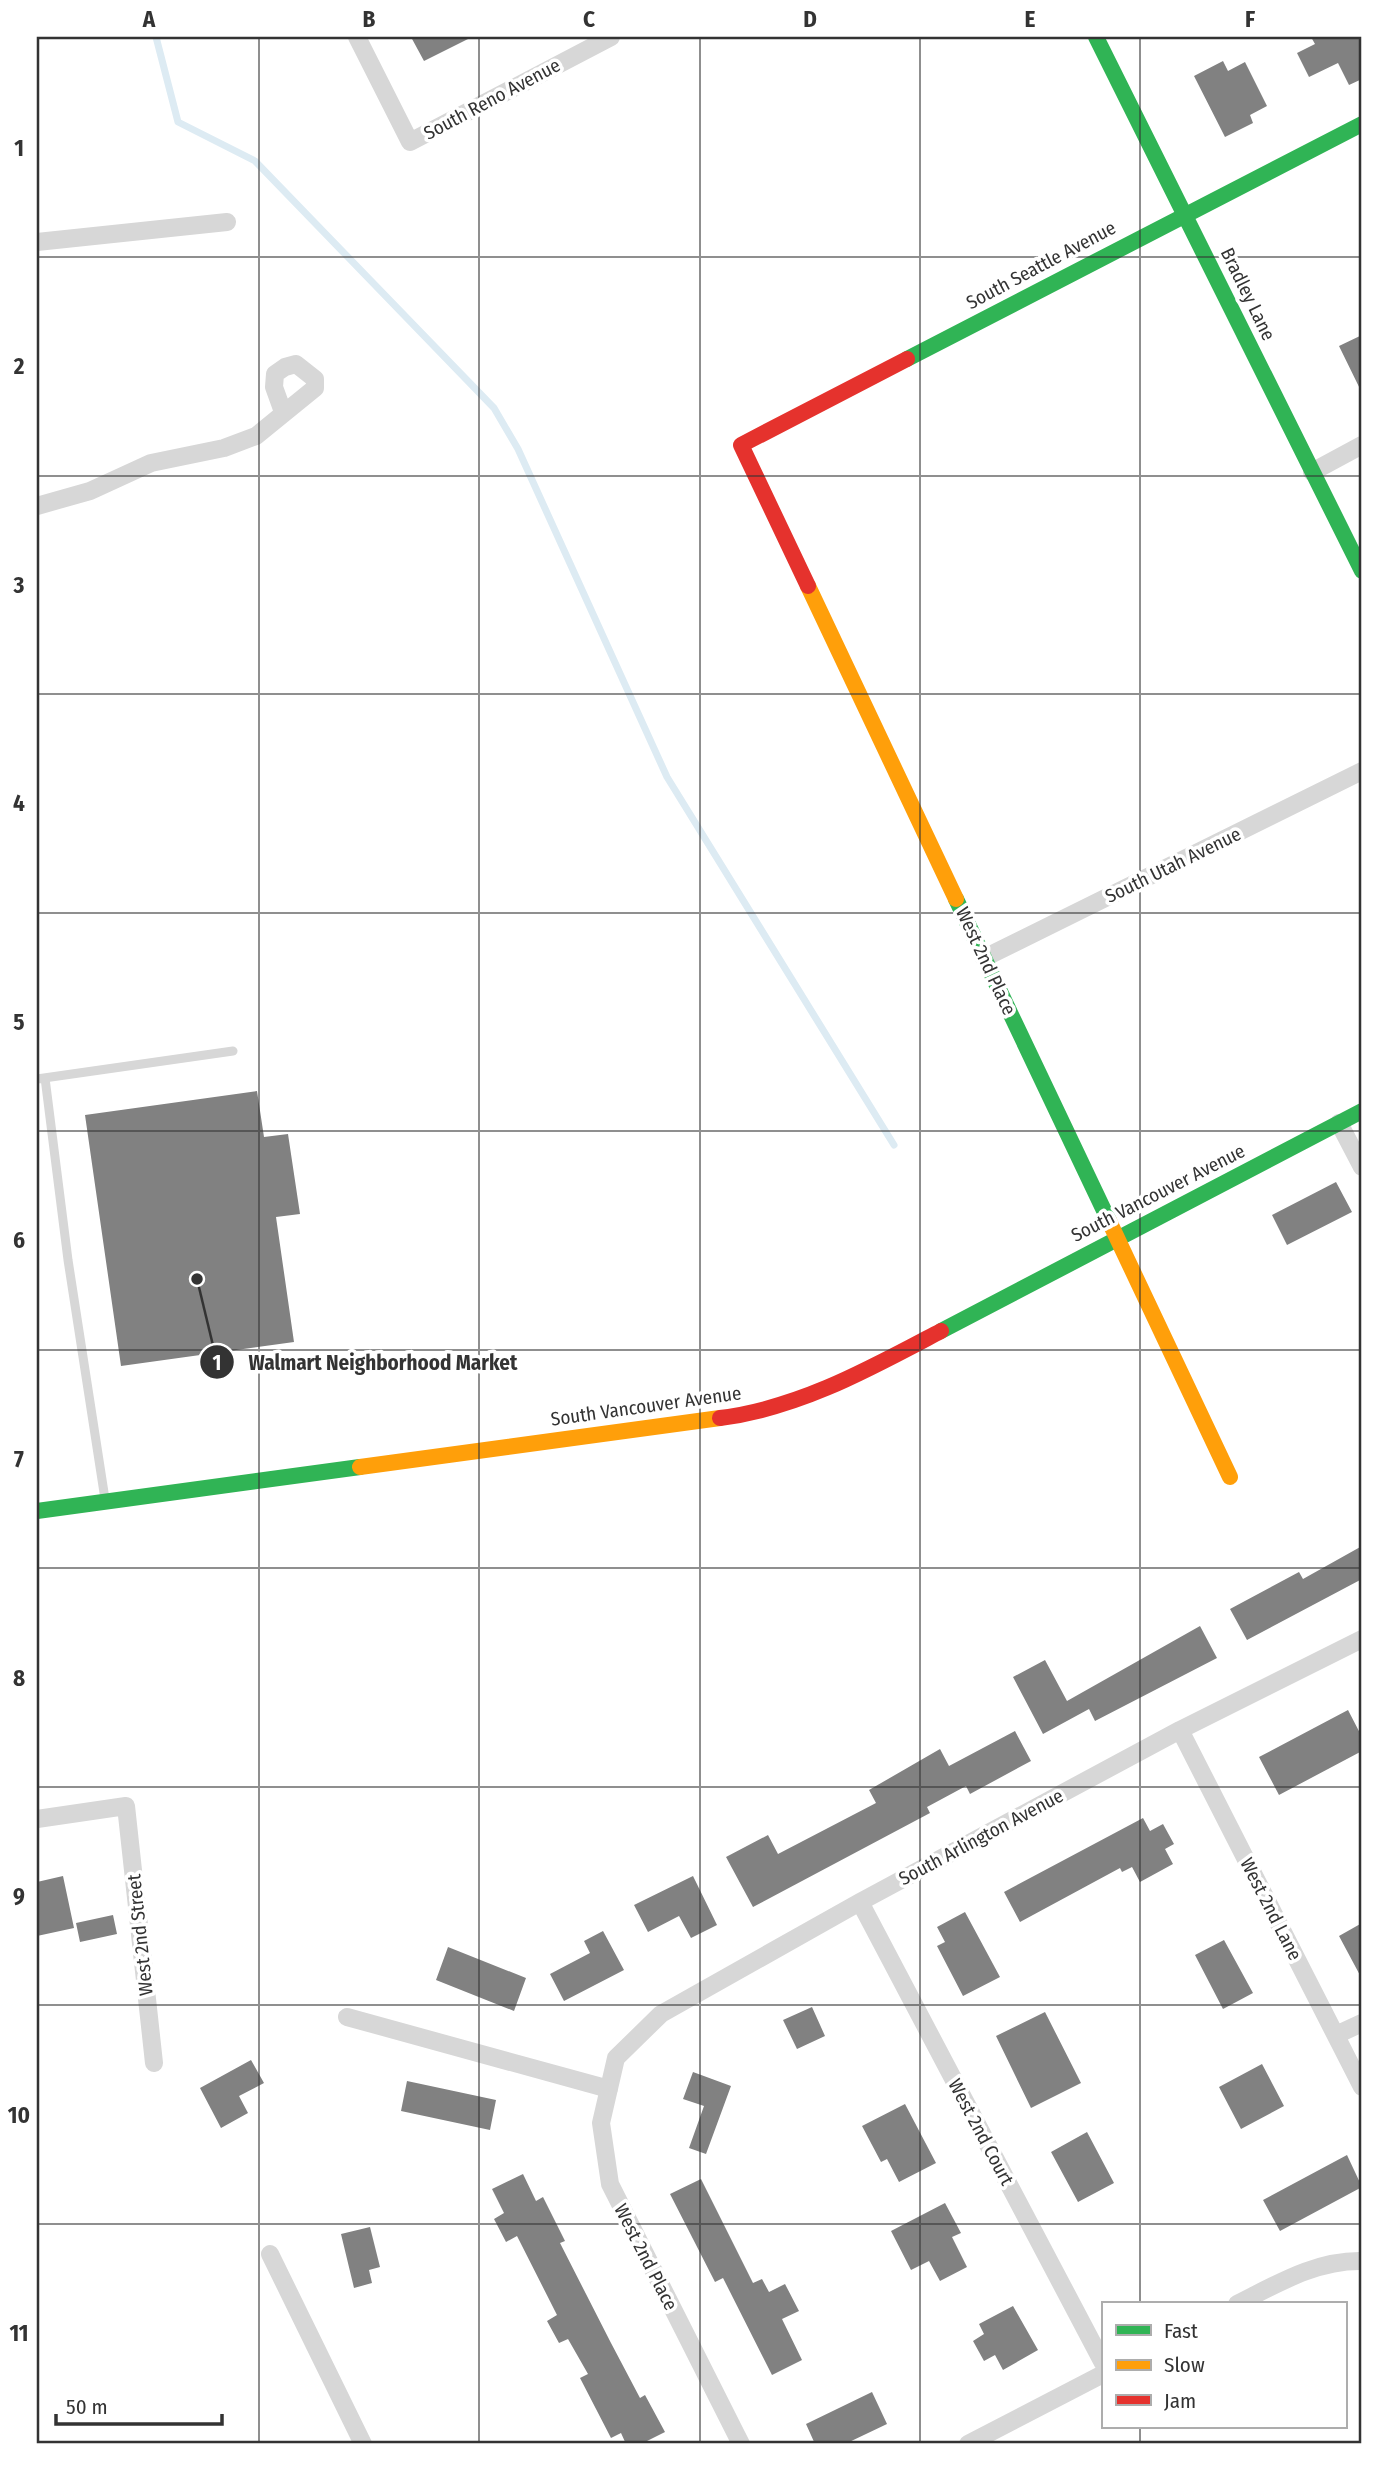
<svg xmlns="http://www.w3.org/2000/svg" width="1399" height="2481" viewBox="0 0 1399 2481" font-family="'Fira Sans Condensed',sans-serif">
	<style>
		.lines { fill: none; stroke-linecap: round; stroke-linejoin: round }
		.stream { stroke: #ddebf3; stroke-width: 7 }
		.building { fill: #818181 }
		.lane { stroke: #d7d7d7; stroke-width: 9 }
		.street { stroke: #d7d7d7; stroke-width: 18 }
		.fast { stroke: #30b455; stroke-width: 16 }
		.slow { stroke: #ff9f0a; stroke-width: 16 }
		.jam { stroke: #e5322d; stroke-width: 16 }
		.grid { fill: none; stroke: #333; stroke-width: 2; stroke-opacity: 0.55 }
		.labels { text-anchor: middle; dominant-baseline: central; stroke-width: 7; stroke-linejoin: round; paint-order: stroke }
		.street-label { font-size: 19px; fill: #333; stroke: #fff }
		.leader { fill: none; stroke: #333; stroke-width: 2.5 }
		.callout-dot { fill: #333; stroke: #fff; stroke-width: 2.5 }
		.mark-label { font-size: 21px; text-anchor: middle; font-weight: bold; fill: #fff }
		.callout-label { font-size: 21px; text-anchor: middle; font-weight: bold; fill: #333; stroke: #fff; stroke-width: 7; stroke-linejoin: round; paint-order: stroke }
		.neatline { fill: none; stroke: #333; stroke-width: 2.5 }
		.grid-label { font-size: 23px; text-anchor: middle; font-weight: bold; fill: #333 }
	</style>
	<rect width="100%" height="100%" fill="#fff"/>
	<g class="lines">
		<!-- stream -->
		<path class="stream" d="M156 37 178 122 255 161 494 408 518 449 667 777 894 1145"/>
	</g>
	<!-- building -->
	<path class="building" d="M411 37H472L424 61Z
		M1311 37H1362V79L1349 85 1338 63 1309 77 1297 53 1315 44Z
		M1223 61 1228 71 1245 62 1267 106 1250 115 1253 123 1225 137 1194 76Z
		M1362 335V393L1339 346Z
		M257 1091 264 1137 288 1134 300 1214 276 1217 294 1342 121 1366 85 1115Z
		M1336 1182 1352 1212 1287 1245 1272 1215Z
		M1362 1546V1579L1247 1640 1230 1609 1299 1572 1303 1579Z
		M1200 1626 1217 1658 1095 1721 1089 1709 1043 1734 1013 1677 1045 1660 1067 1701Z
		M1348 1710 1362 1737V1751L1279 1795 1259 1757Z
		M1015 1731 1031 1761 970 1794 966 1786 927 1807 930 1813 753 1907 726 1857 768 1835 778 1854 876 1803 869 1790 940 1749 949 1766Z
		M1143 1818 1150 1831 1163 1824 1174 1844 1165 1849 1173 1864 1140 1882 1132 1867 1122 1872 1120 1868 1020 1922 1004 1892Z
		M63 1876 74 1928 37 1936V1882Z
		M693 1876 717 1925 691 1938 679 1916 648 1932 634 1905Z
		M965 1912 1000 1977 963 1996 937 1946 945 1942 937 1927Z
		M113 1915 117 1934 80 1942 76 1923Z
		M1362 1923V1979L1339 1936Z
		M603 1931 624 1970 564 2001 550 1974 590 1953 584 1941Z
		M1224 1940 1253 1993 1223 2009 1195 1955Z
		M448 1947 526 1978 514 2011 436 1980Z
		M812 2007 825 2036 797 2049 783 2020Z
		M1045 2012 1081 2083 1031 2108 996 2036Z
		M251 2060 264 2083 239 2096 248 2113 221 2128 200 2088Z
		M1262 2064 1284 2106 1241 2129 1219 2087Z
		M693 2072 731 2086 706 2154 689 2148 704 2106 683 2099Z
		M407 2081 496 2100 490 2130 401 2111Z
		M905 2104 936 2163 899 2182 887 2159 881 2162 862 2126Z
		M1087 2132 1114 2183 1078 2202 1051 2152Z
		M1347 2155 1362 2187 1280 2231 1263 2200Z
		M523 2174 536 2201 543 2197 565 2241 560 2243 611 2343 640 2398 645 2395 665 2432 641 2444H626L621 2433 611 2438 580 2378 588 2374 568 2339 559 2343 547 2321 557 2315 517 2236 506 2242 494 2219 504 2213 492 2189Z
		M701 2179 753 2283 762 2279 769 2292 785 2284 799 2311 782 2319 802 2360 772 2375 723 2278 715 2282 670 2194Z
		M945 2203 961 2233 952 2237 967 2267 940 2281 929 2261 911 2270 891 2231Z
		M370 2227 380 2267 369 2270 372 2283 354 2288 341 2234Z
		M1013 2306 1038 2350 1003 2370 995 2355 984 2361 973 2341 984 2334 979 2324Z
		M872 2392 887 2424 845 2444H815L806 2424Z"/>
	<g class="lines">
		<!-- lane -->
		<path class="lane" d="M45 1078 68 1260 105 1499
			M37 1079 233 1051"/>
		<!-- street -->
		<path class="street" d="M357 37 410 142 611 37
			M37 242 227 222
			M1312 472 1362 445
			M37 506 90 491 151 463 224 448 256 436 315 388V379L296 364 285 367 275 374 274 387 283 412
			M984 958 1362 771
			M1339 1123 1362 1167
			M1180 1730 1362 2087
			M37 1819 126 1806 154 2063
			M860 1902 1103 2363
			M347 2017 609 2089
			M1336 2035 1362 2023
			M270 2254 363 2444
			M1237 2304C1277 2284 1316 2260 1362 2261
			M741 2444 610 2184 601 2123 616 2058 661 2014 860 1902 1180 1730 1362 1639
			M968 2444 1103 2374"/>
		<!-- fast -->
		<path class="fast" d="M1096 37 1362 571
			M907 359 1362 124
			M956 899 1109 1221
			M941 1331 1362 1111
			M37 1511 360 1467"/>
		<!-- slow -->
		<path class="slow" d="M808 586 956 899
			M1109 1221 1230 1477
			M360 1467 720 1418"/>
		<!-- jam -->
		<path class="jam" d="M808 586 741 445 907 359
			M720 1418C800 1408 871 1368 941 1331"/>
	</g>
	<!-- grid -->
	<path class="grid" d="M259 37V2444M479 37V2444M700 37V2444M920 37V2444M1140 37V2304M37 257H1362M37 476H1362M37 694H1362M37 913H1362M37 1131H1362M37 1350H1362M37 1568H1362M37 1787H1362M37 2005H1362M37 2224H1362M1140 2427V2444"/>
	<g class="labels">
		<!-- street labels -->
		<g class="street-label">
			<text transform="translate(492 99) rotate(-28)">South Reno Avenue</text>
			<text transform="translate(1041 265) rotate(-28)">South Seattle Avenue</text>
			<text transform="translate(1248 294) rotate(64)">Bradley Lane</text>
			<text transform="translate(1173 865) rotate(-26)">South Utah Avenue</text>
			<text transform="translate(986 961) rotate(65)">West 2nd Place</text>
			<text transform="translate(1158 1193) rotate(-27)">South Vancouver Avenue</text>
			<text transform="translate(646 1406) rotate(-8)">South Vancouver Avenue</text>
			<text transform="translate(981 1837) rotate(-28)">South Arlington Avenue</text>
			<text transform="translate(1271 1909) rotate(63)">West 2nd Lane</text>
			<text transform="translate(140 1935) rotate(-96)">West 2nd Street</text>
			<text transform="translate(981 2132) rotate(62)">West 2nd Court</text>
			<text transform="translate(646 2257) rotate(63)">West 2nd Place</text>
		</g>
	</g>
	<!-- callouts -->
	<path class="leader" d="M197 1279L217 1362"/>
	<g class="callout-dot">
		<circle cx="197" cy="1279" r="7"/>
		<circle cx="217" cy="1362" r="18"/>
	</g>
	<g class="mark-label">
		<text x="217" y="1370">1</text>
	</g>
	<g class="callout-label">
		<text x="383" y="1370">Walmart Neighborhood Market</text>
	</g>
	<!-- border -->
	<rect width="1399" height="2481" fill="none" stroke="#ffffff" stroke-width="77"/>
	<!-- legend -->
	<rect x="1102" y="2302" width="245" height="126" fill="#ffffff" stroke="#adadad" stroke-width="2"/>
	<rect x="1116" y="2325" width="35" height="10" fill="#30b455" stroke="#adadad" stroke-width="2"/>
	<text x="1164" y="2338" font-size="21" fill="#333333">Fast</text>
	<rect x="1116" y="2360" width="35" height="10" fill="#ff9f0a" stroke="#adadad" stroke-width="2"/>
	<text x="1164" y="2372" font-size="21" fill="#333333">Slow</text>
	<rect x="1116" y="2395" width="35" height="10" fill="#e5322d" stroke="#adadad" stroke-width="2"/>
	<text x="1164" y="2408" font-size="21" fill="#333333">Jam</text>
	<!-- scale -->
	<path d="M56 2414v10h166v-10" fill="none" stroke="#333333" stroke-width="3.5"/>
	<text x="66" y="2414" font-size="21" fill="#333333" stroke="#ffffff" stroke-width="5" paint-order="stroke">50 m</text>
	<rect x="38" y="38" width="1322" height="2404" class="neatline"/>
	<g class="grid-label">
		<text x="149" y="27">A</text>
		<text x="369" y="27">B</text>
		<text x="589" y="27">C</text>
		<text x="810" y="27">D</text>
		<text x="1030" y="27">E</text>
		<text x="1250" y="27">F</text>
		<text x="19" y="156">1</text>
		<text x="19" y="374">2</text>
		<text x="19" y="593">3</text>
		<text x="19" y="811">4</text>
		<text x="19" y="1030">5</text>
		<text x="19" y="1248">6</text>
		<text x="19" y="1467">7</text>
		<text x="19" y="1686">8</text>
		<text x="19" y="1904">9</text>
		<text x="19" y="2123">10</text>
		<text x="19" y="2341">11</text>
	</g>
</svg>
